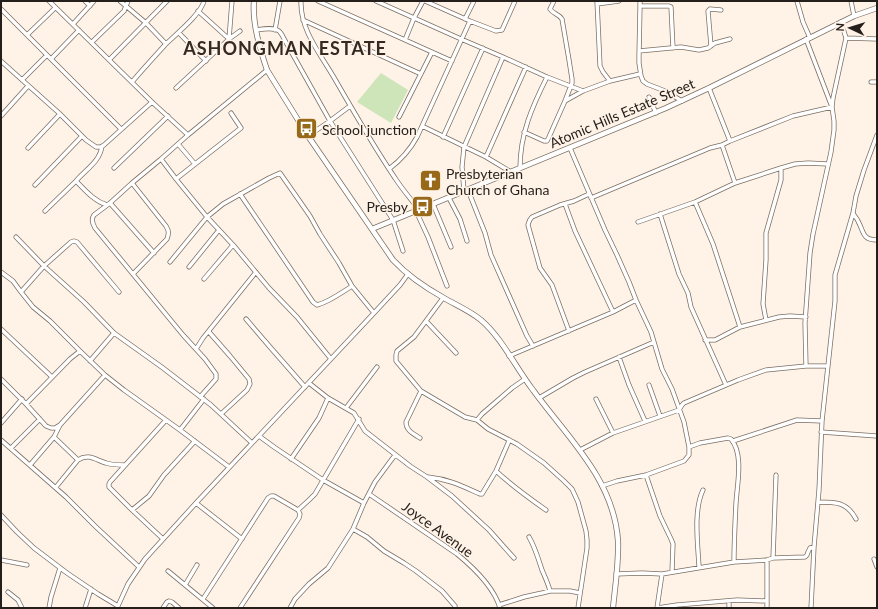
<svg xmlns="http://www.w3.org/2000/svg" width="878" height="609" viewBox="0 0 878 609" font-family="Lato,sans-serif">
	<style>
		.green { fill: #cde5b8 }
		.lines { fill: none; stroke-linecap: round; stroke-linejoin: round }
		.minor-casing { stroke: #7a6f65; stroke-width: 5 }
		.tertiary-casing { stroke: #7a6f65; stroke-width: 6 }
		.minor { stroke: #fff; stroke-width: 3.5 }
		.tertiary { stroke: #fff; stroke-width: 4.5 }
		.labels { text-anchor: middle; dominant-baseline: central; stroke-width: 3; stroke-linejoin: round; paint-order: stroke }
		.street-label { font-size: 14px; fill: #241f1b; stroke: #fff2e6 }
		.poi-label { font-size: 14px; fill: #241f1b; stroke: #fff2e6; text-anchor: start }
		.district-label { font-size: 18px; font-weight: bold; letter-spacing: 1px; fill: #342a21; stroke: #fff2e6 }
	</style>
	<rect width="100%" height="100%" fill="#fff2e6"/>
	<!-- green -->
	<path class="green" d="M381 73 408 90 391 123 357 102Z"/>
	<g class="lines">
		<defs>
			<path id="minor" d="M49 1 152 102 188 135
				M85 1 90 6
				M120 1 146 23 166 44
				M301 1C300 31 322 56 336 81 355 114 374 147 395 178 402 189 411 199 419 210
				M318 1 452 61
				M376 1 461 39 503 57 547 77 583 91
				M425 1 470 21 496 31 502 30 515 1
				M554 1 550 9C553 14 559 14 562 19L569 60 572 79V83L565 101
				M597 1 600 66 603 72 610 81
				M640 1V6L639 56V63L641 76 643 81 647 84 665 91 682 101
				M797 1 803 22 810 38
				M851 1 854 16
				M597 4 619 1
				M640 6H669L671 7 673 48
				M1 9 121 129
				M198 11 229 39
				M465 19 474 1
				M303 20 421 74
				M73 24 94 1
				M256 30C263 29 274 27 279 31 280 32 283 36 283 37L330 121 393 220 403 251
				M275 30 280 1
				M179 33 206 61
				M27 35 55 8
				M846 38 877 39
				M229 39 232 1
				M405 40 414 18 423 1
				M92 42 124 11 128 1
				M711 46 708 11 710 9 721 10
				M639 51 681 47 699 50 708 48 715 43 730 39
				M51 59 79 30
				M109 60 167 1
				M1 61 59 113 86 140 96 147H101L104 145 152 102
				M22 80 47 55
				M132 82C143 69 154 57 165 45 175 35 201 14 204 1
				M871 82H877
				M176 88 229 39 240 31
				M709 88 730 141
				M649 97 656 113
				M1 116 28 86
				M399 117 432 52
				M422 126 486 157 511 172
				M524 132 544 141H547L549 137 565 101 583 91 610 81 640 74
				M308 136 330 121 350 106
				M443 137 483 48
				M178 144 195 164
				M722 145 735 183
				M102 146C100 162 85 170 76 181 85 190 94 201 107 205
				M28 148 60 114
				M570 148 605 230 617 255 629 282 636 300 651 332 662 369 672 389 684 422 689 447V455L684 461 646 475 617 481 602 486
				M486 157 526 67
				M161 159 176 179 207 217 235 247 269 288 297 317 331 359
				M114 168 168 116
				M520 168C520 134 532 107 547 77
				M389 169C401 160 410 150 417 137L470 21
				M176 179 241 128 231 113
				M132 183 166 226C169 231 169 233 167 239L133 274
				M35 185 82 136
				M468 190 485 233 491 255 527 336 533 346
				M464 191 462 167 464 147 503 57
				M240 194 313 302 317 305C329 302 341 293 352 286
				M449 198 460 219 467 241
				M591 198 710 148 722 145 730 141 793 116 832 107 833 98 846 38 841 22
				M695 202 713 244 740 327
				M110 203 154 253
				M433 204 451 247
				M565 204 575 231 613 312
				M45 211 76 181
				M416 211 428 237 447 286
				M853 213C854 216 857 218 858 221 864 232 862 240 877 240
				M660 214 679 274 688 293 691 307 726 385
				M638 222 695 202 735 183 781 168 795 164 808 163 828 164
				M16 237 44 266 84 302 114 333 163 368 211 405 252 443
				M170 262 207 217 223 204 269 178 280 173 310 216 320 234 339 263 352 286 374 313
				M189 267 219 230
				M1 272 13 281 21 292 33 307 50 321 80 351 105 375 124 390 180 430 229 467
				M204 279 233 245
				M21 292 44 266 71 242 74 241 77 242 119 292
				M443 298 414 337 397 351 396 355V361L421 391 465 417 477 420 488 429 517 444 544 463 564 481 572 489 578 502 586 531 587 540V548L578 608
				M246 319 270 347 305 387
				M766 320 763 304 766 260V233L781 180V168
				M426 321 456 353
				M1 329 52 377
				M569 331 552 285 540 268 528 225C529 221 529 220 532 217L560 205 574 201 589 194
				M209 332 230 356 249 379 250 384 247 390 221 414
				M705 340H715L740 327 779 317 790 316 806 317
				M196 349 203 338 256 272
				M509 356 613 312 636 300
				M619 357 629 385 645 421
				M90 361 114 333
				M806 366 805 323 810 253 813 234 831 152 834 130V121L832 107 806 39
				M1 379 26 404 46 426 51 428H55L60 425 105 375
				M309 383 328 398 354 413 365 431 410 466 427 477 452 496 489 530 514 558
				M649 385 660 416
				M200 397 216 379V374L205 359 183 335 95 228C92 223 91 219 94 215L110 203 132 183 161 159 188 135 267 70
				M539 398 573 378 585 372 654 342
				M596 399 613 433
				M26 404 70 359 80 351
				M346 408 377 367
				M477 420 482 414 512 388 525 379
				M1 423 22 399
				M180 430 204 399
				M821 432 877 436
				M259 436 274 447 323 480 364 503
				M54 437 78 460
				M420 438C414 434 406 431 406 422L421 391
				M1 440 66 497 95 526 139 567
				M733 441 797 420 822 421
				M689 447 700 443 728 438 731 439C744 454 737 485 736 503 735 523 734 543 734 562
				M11 448 40 419
				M580 450 613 433 679 410 682 405 684 403 738 380 766 370 806 366H827
				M291 459 319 418 328 398
				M30 465 54 437 60 425
				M496 471C512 486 529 498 546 510
				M646 475 660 516 671 539 673 544 672 572
				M428 477C448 479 462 486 480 494H482L496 471 509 441
				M56 487 78 460C88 453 96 460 106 463 112 465 119 465 125 465
				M369 494 457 554C474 568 494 587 500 608
				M818 502C836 502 847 502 856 519
				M196 503 242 539
				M132 510 109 487V484L110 482 166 420
				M298 510 309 500 315 494 359 419
				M1 515 17 532 34 548 67 573 98 594 118 606
				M353 529 367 537 384 551 404 563 416 571 442 591 455 606
				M529 537C535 547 538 558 542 570 545 577 548 583 550 591
				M163 539 132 510 149 496 164 475 195 441
				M773 558 776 475
				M874 559 877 567
				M1 560 27 565
				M767 560V608
				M699 567C698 545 693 511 703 490
				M168 571 213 608
				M616 574 642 573 662 574 734 562 767 560 773 558 805 557 807 555 808 552 810 548 814 547
				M662 574 657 608 677 605 737 600 767 601
				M185 585 197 565
				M8 592 18 600 22 608
				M203 599 268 498 271 496H274L298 510 300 514 299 518 240 608
				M499 605 524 597 542 593 550 591H570L580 593
				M49 608 51 597 60 568
				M85 608 91 589
				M117 608 128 584 145 559 196 503 374 313 400 285 408 274
				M163 608 167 602 169 601 172 602 179 608
				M290 608 295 599 309 584 328 568 353 529 364 503 375 482 395 455
				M729 608V601
				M811 608 814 547 819 490 822 421 835 301V275L853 213 856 196 864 170 877 135"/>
			<path id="tertiary" d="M254 1C252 23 260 49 267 70L308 136 393 260C407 275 426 288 444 298 456 305 470 311 481 320 502 338 516 368 533 390 567 437 614 479 618 541 619 563 615 587 613 608
				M372 229 666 108 709 88 854 16 877 8"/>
		</defs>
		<!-- minor casing -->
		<use href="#minor" class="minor-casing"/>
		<!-- tertiary casing -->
		<use href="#tertiary" class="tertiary-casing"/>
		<!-- minor -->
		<use href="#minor" class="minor"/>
		<!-- tertiary -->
		<use href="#tertiary" class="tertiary"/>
	</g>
	<!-- icons -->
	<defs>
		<symbol id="bus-square" viewBox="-11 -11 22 22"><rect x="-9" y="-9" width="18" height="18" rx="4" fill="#99691a" stroke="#fff2e6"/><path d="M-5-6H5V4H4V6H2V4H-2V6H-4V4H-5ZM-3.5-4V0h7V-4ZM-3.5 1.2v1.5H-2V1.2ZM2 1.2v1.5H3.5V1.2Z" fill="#fff"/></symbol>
		<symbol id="church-square" viewBox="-11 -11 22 22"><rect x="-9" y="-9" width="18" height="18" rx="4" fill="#99691a" stroke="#fff2e6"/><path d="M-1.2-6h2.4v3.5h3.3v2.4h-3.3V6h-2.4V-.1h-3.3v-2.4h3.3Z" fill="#fff"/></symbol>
	</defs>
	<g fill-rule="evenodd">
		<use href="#bus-square" x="294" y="116" width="25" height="25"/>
		<use href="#church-square" x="418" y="168" width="25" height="25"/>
		<use href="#bus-square" x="410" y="194" width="25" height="25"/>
	</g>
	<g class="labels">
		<!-- street labels -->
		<g class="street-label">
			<text transform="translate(622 113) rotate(-23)">Atomic Hills Estate Street</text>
			<text transform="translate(438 529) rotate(36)">Joyce Avenue</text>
		</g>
		<!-- poi labels -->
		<g class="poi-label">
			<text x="322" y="129">School junction</text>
			<text x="446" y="173">Presbyterian<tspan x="446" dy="16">Church of Ghana</tspan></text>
			<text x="408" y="206" text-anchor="end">Presby</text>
		</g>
		<!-- district labels -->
		<g class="district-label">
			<text x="285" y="48">ASHONGMAN ESTATE</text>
		</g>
	</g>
	<!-- border -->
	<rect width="878" height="609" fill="none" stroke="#241f1b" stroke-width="4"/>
	<!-- north arrow -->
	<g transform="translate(850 28) rotate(274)" stroke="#fff2e6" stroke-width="3" paint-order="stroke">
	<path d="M0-3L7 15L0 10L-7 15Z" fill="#241f1b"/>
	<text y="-6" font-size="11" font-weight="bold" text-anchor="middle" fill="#241f1b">N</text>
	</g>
</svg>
